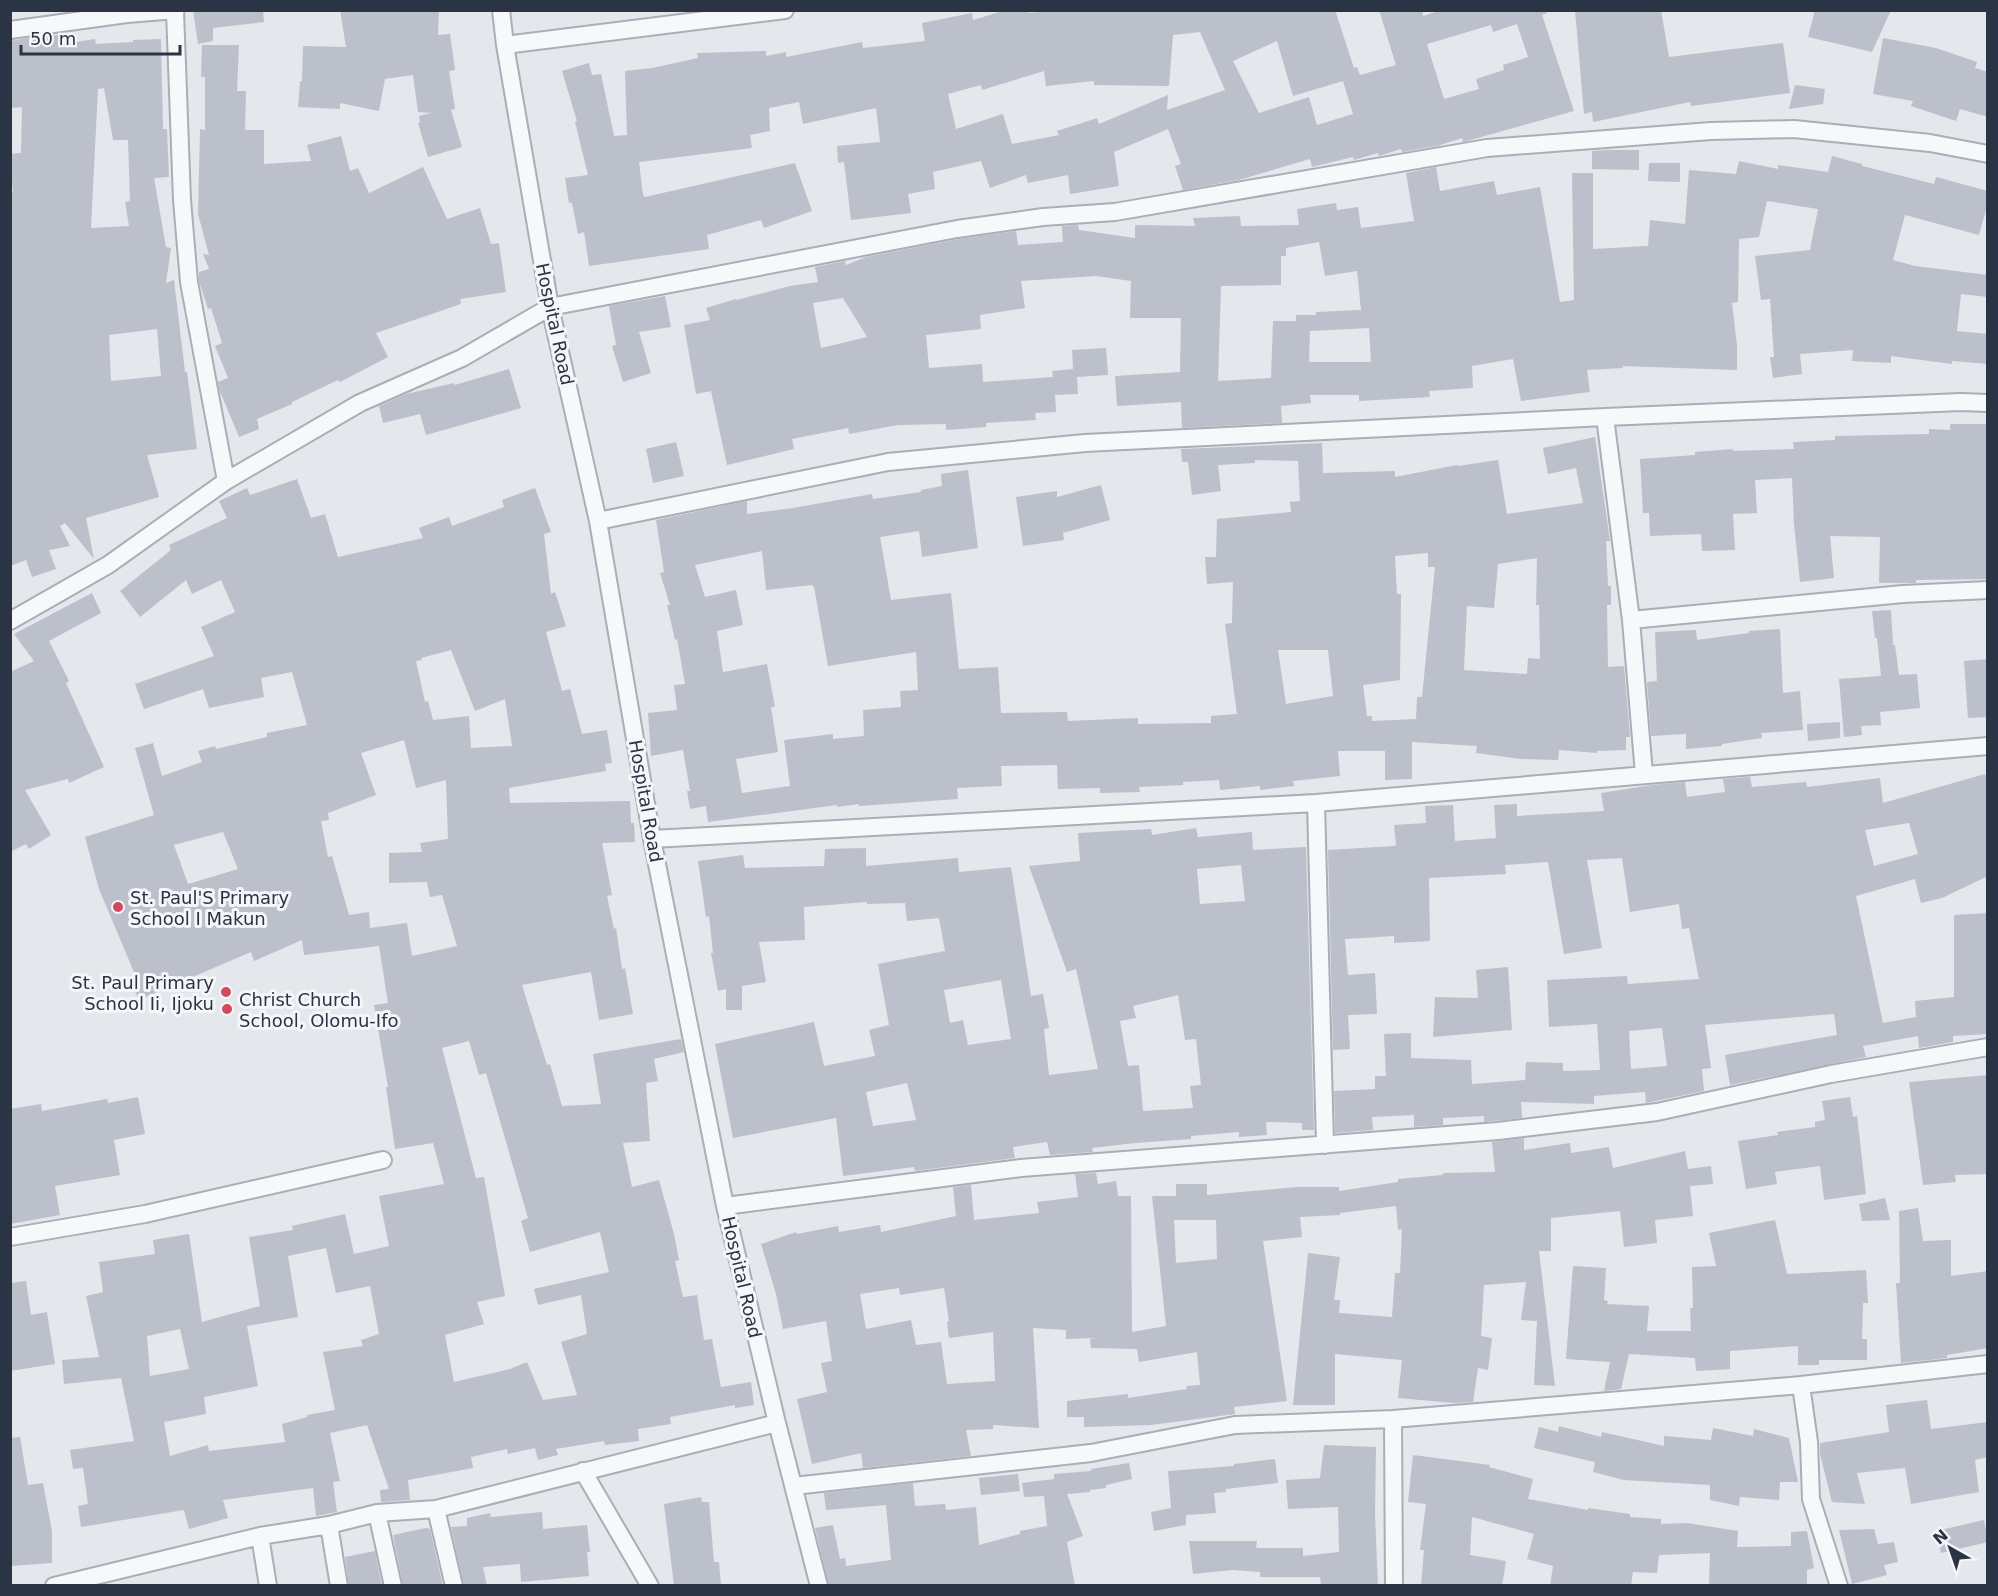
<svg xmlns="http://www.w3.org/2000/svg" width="1998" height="1596" viewBox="0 0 1998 1596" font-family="'DejaVu Sans',sans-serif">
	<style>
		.building { fill: #bbc0ca; fill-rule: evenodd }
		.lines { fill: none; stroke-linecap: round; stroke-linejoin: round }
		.street-casing { stroke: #a9aeb7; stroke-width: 20 }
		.street { stroke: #f7f8fa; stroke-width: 16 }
		.poi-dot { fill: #d1495b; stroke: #f4f6f9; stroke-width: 2 }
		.labels { text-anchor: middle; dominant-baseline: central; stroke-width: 6; stroke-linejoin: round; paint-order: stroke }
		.street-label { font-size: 18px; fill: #2b3445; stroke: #f4f6f9 }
		.poi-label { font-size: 18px; fill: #2b3445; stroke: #f4f6f9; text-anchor: start }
	</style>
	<rect width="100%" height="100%" fill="#e4e7ec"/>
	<!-- building -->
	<path class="building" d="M193 10H263L264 22 213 28V41L198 44Z
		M340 10H439L438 35 450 34 455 70 449 71 455 109 451 110 462 147 428 157 418 123H420L419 116 432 113 418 112 413 75 385 79 379 111 340 103V109L298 107 300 81H302L303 46 346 47Z
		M1006 10H1028L1029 13 1061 10H1335L1354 68 1357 67 1360 75 1396 65 1379 10H1422L1423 16 1442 10H1546L1547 13 1542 15 1574 111 1463 142 1462 138 1437 146 1402 152 1401 149 1379 156 1378 153 1354 160 1353 157 1312 167 1310 159 1239 180 1183 190 1175 166 1181 164 1168 129 1114 152 1119 186 1070 194 1068 175 1028 183 1026 175 990 188 981 161 933 172 935 189 908 194 911 213 851 220 844 162 838 163 837 146 880 142 876 108 803 124 799 102 769 108 770 131 750 135 752 148 639 162 643 195 645 197 795 163 812 211 764 228 761 220 707 235 709 249 589 266 584 232 578 234 572 203H569L565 178 588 175 575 122 577 121 562 71 589 63 592 75 601 74 614 136 627 135 625 71 652 68 698 58 697 53 766 51V56L786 52V57L862 42 863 48 925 41 922 23 972 13 973 20ZM1517 24 1528 57 1503 65 1504 70 1476 79 1479 89 1444 99 1427 44 1491 25 1493 32ZM1200 32 1225 90 1167 110 1168 95 1099 124 1097 118 1057 131 1059 135 1012 144 1003 114 956 129 948 94 981 85 982 90 1044 71 1046 86 1094 81V85L1169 86 1173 35ZM1277 41 1293 96 1343 81 1353 114 1317 125 1309 97 1259 113 1233 61Z
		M1575 10H1661L1669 57 1783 43 1790 93 1691 106 1690 102 1593 122 1592 112 1584 114Z
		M1815 10H1891L1872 52 1808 37Z
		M62 34 64 44 95 39 96 44 133 42V40L161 39 163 129H167L169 177 154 178 166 247 171 248 166 283 174 280 185 372H187L197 449 147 455 159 497 86 518 94 559 65 523 60 526 70 546 49 550 56 569 32 577 26 560 10 566V193L13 192 10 154 21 153 22 107 10 108V41L34 37V39ZM104 88 113 140H128L130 201 125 202 129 226 91 228 98 89ZM157 329 161 376 111 381 109 335Z
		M1883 38 1936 48 1977 62 1975 68 1988 72V117L1960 109 1956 121 1911 106 1913 101 1873 94Z
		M202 45H239L237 91H246L245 130H264V164L311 161 307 145 341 136 350 171 358 168 369 193 423 167 447 219 480 208 491 244 499 243 506 292 460 299 461 304 376 333 388 357 340 382 338 380 292 402V404L257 419 259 429 239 437 219 389 218 382 228 378 215 346 222 343 211 308 208 309 199 281V272L209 269 203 254 209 255 198 214 200 129 205 130V77H201Z
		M1795 85 1825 89 1823 104 1789 109Z
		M1606 150H1639V170L1592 169V151Z
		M1832 156 1862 164V166L1934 184 1936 177 1988 191V203L1979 235 1905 215 1893 260 1915 266 1988 275V297L1961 294 1957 331 1988 334V364L1952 361V364L1891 356V363L1852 361 1853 350 1800 354 1802 374 1773 378 1770 357H1774L1770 299 1761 300 1755 256 1810 250 1818 209 1767 201 1759 237 1739 239 1738 302 1732 303 1737 345V370L1622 366 1623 368 1587 370 1590 392 1521 401 1513 359 1472 366 1473 388 1429 391 1430 397 1359 401V395H1310L1311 403 1281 406 1282 423 1182 428 1181 402 1117 406 1115 376 1180 372 1181 318H1130L1131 281 1096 276 1021 281 1025 308 980 315 981 329 926 335 929 368 982 364 983 382 1053 377 1052 371 1073 369 1072 350 1106 348 1108 375 1077 377 1078 394 1055 395 1056 412 1035 413 1036 420 986 423V427L946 430V424L898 425 849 434 848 428 792 439 794 449 727 465 711 391 696 394 684 325 710 320 706 308 736 299 737 300 790 286 818 282 815 267 845 261 846 265 866 257 959 239 1016 231 1018 245 1063 242 1062 226 1078 225 1079 230 1135 238V225L1195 226 1193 218 1240 216 1241 226 1299 225 1297 209 1336 203 1337 210 1358 207 1361 228 1414 221 1406 173 1436 167 1440 191 1494 181 1497 195 1540 187 1560 302 1574 300 1572 173H1593V249L1648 246 1650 220 1685 224 1689 170 1736 174 1739 161 1778 169V165L1828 172ZM1319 242 1325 276 1357 271 1361 310 1316 312V315H1296V321H1273L1271 378 1218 381 1221 286 1281 285V256H1286V248ZM843 298 867 337 821 348 813 303ZM1369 328 1371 362H1309L1310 331Z
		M1649 163H1680V182L1648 181Z
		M665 296 671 327 639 332 651 373 623 382 612 346 616 345 609 306Z
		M509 369 521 408 426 435 420 414 383 423 379 406 406 394 454 383 455 385Z
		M1950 424H1988V579L1916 580V583H1879L1880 537 1830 536 1834 578 1800 582 1794 524 1792 478 1755 480 1757 513 1733 514 1735 550 1702 551 1701 534 1650 536 1649 513H1643L1640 459 1695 455V452L1733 449V451L1794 449 1793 442 1835 440V436L1929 434V429L1950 430Z
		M1595 437 1610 541H1606L1608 586H1611V605H1607L1608 667 1624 666 1630 737H1626V750L1597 751V753L1559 750 1558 760 1521 759 1476 753 1477 746 1412 742V779L1385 780V751H1338L1340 776 1293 781 1294 786 1260 790V786L1220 790 1219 780 1183 782V785L1139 787 1140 792 1100 793V788L1058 789 1057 765 1001 766 1002 786 957 788 958 799 859 806V804L837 807V805L708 822 706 806 690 809 687 791H690L683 750 651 756 648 713 677 710 674 685 685 684 677 639 675 640 667 605H670L660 573 664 572 656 520 747 501V514L793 508 872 494 873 499 921 492V490L942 486 941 474 968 470 978 548 922 557 919 531 880 537 891 600 951 593 959 669 998 667 1001 713 1067 712 1068 721 1138 718V724L1211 723V716L1237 714 1225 624 1232 623 1233 582 1207 584 1205 557H1216L1217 519 1291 512 1290 502 1300 501 1298 461 1255 460V463L1218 465 1221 491 1192 495 1188 462H1182L1181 449 1322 443 1323 473 1395 471V477L1457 465 1458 466 1498 460 1507 514 1583 503 1576 468 1548 474 1543 448ZM762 551 766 590 812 585 814 587 828 666 916 652 918 690 900 691 901 707 863 710 864 736 833 739V734L784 740 790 786 742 793 736 759 778 752 771 707H775L767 664 723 672 717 631 743 625 736 590 705 597 695 565ZM1428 553V567H1435L1422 697H1417L1416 719 1372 721V716H1367L1363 685 1400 680 1401 594H1397L1395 556ZM1537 558 1536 605H1539L1540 659 1528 658 1527 674 1464 670 1467 606 1494 608 1498 564ZM1278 650H1328L1333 696 1286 704Z
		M676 442 684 476 653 483 646 449Z
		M297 479 311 518 325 514 338 557 423 538 419 528 449 517 452 526 504 507 502 500 535 488 551 532 544 534 551 594 555 592 566 626 546 632 562 691 570 689 582 734 607 730 612 763 605 764 606 771 509 788 510 803 630 801 631 823H634L635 842 602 843 612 895 607 896 614 929 616 928 622 969 625 968 633 1014 599 1020 591 972 522 985 547 1065 550 1064 562 1106 601 1104 593 1054 681 1039 684 1052 654 1059 658 1081 646 1083 650 1141 623 1143 632 1187 659 1180 674 1234 679 1260 675 1261 683 1297 697 1295 704 1340 712 1339 721 1387 751 1382 754 1405 735 1408V1405L670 1417 671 1424 638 1429 639 1441 605 1445 604 1441 556 1449 558 1455 538 1460 535 1448 508 1454 507 1449 471 1457 473 1468 408 1480 410 1500 381 1502 380 1490 389 1489 367 1425 330 1433 340 1481 333 1482 337 1512 316 1516 313 1488 223 1500 228 1518 189 1529 184 1510 81 1527 78 1506 88 1504 83 1468 73 1469 70 1450 134 1441 121 1378 64 1384 62 1360 99 1357 86 1296 103 1292 99 1262 155 1254 153 1240 189 1234 202 1322 260 1306 249 1237 293 1230 292 1226 345 1214 354 1254 389 1246 379 1196 444 1184 433 1143 395 1149 386 1087H388L374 1005 388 1003 379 946 304 955 302 940 254 961 251 952 139 1000 130 980 136 977 99 889 85 837 154 815 135 748 153 743 162 776 202 762 198 751 215 746 216 749 267 737V733L307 725 292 672 261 678 264 697 209 708 203 689 144 709 135 684 214 656 201 627 235 612 221 580 192 594 186 580 140 617 120 591 171 550 169 545 227 518 219 501 247 488 250 495ZM451 650 475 711 505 699 512 746 471 748 469 716 433 720 428 701 425 702 416 661 422 660 421 658ZM404 740 416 788 446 780 448 839 420 843 422 852 389 853V883L427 882 430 897 442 895 457 946 412 956 407 923 370 928 369 912 349 915 332 856 328 857 321 821 329 820 328 813 376 795 361 753ZM223 832 238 869 188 884 174 845ZM469 1041 479 1075 486 1073 528 1218 521 1221 530 1252 600 1232 609 1272 534 1289 538 1305 581 1295 587 1334 561 1342 577 1395 543 1400 527 1362 510 1369 454 1382 445 1335 484 1324 477 1302 505 1296 484 1177 476 1178 442 1048ZM326 1248 336 1293 370 1286 379 1334 361 1340 363 1346 323 1352 335 1410 307 1415V1417L282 1424 285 1442 209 1451 208 1445 170 1456 164 1422 206 1414 204 1397 258 1386 247 1326 298 1317 288 1256ZM180 1329 189 1369 150 1376 147 1336Z
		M1101 485 1110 520 1063 533 1064 540 1023 546 1016 497 1057 491V497Z
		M92 593 101 613 49 641 69 681 66 683 104 767 69 783 68 779 25 790 51 835 29 849 26 844 10 852V672L34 661 14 634Z
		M1891 610 1893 645H1895L1899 675 1917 674 1920 708 1880 712 1881 725 1861 726 1862 735 1844 737 1839 679 1881 676 1877 638H1875L1872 611Z
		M1780 629 1783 693 1800 691 1803 730 1761 733 1762 738 1722 744V746L1686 749V734L1651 736 1647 682 1657 681 1655 632 1696 630 1697 640 1749 633V631Z
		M1988 659V717L1968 718 1964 661Z
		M1840 722V738L1808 741 1807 724Z
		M1985 774 1988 784V876L1942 898 1921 903 1915 879 1856 896 1883 1023 1916 1017 1915 1001 1954 997V915L1988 913V1034L1953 1036V1042L1919 1048 1918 1036 1863 1046 1866 1057 1730 1085 1725 1055 1837 1035 1834 1014 1705 1025 1711 1068 1702 1069 1704 1091 1646 1103 1645 1092 1594 1096V1104L1521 1102 1522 1118 1484 1122V1116L1443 1118V1125L1414 1127V1115L1372 1117 1373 1130 1335 1133 1334 1091 1375 1089V1076H1386L1384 1034 1411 1033V1058L1471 1060 1472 1084 1525 1080 1526 1062 1563 1063V1071L1600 1070 1597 1024 1549 1027 1547 980 1627 976 1628 984 1699 979 1689 928 1682 929 1679 904 1630 912 1622 858 1587 860 1602 948 1564 954 1548 862 1505 865 1506 874 1429 878 1430 941 1394 943V936L1345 939 1348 975 1375 973 1377 1014 1348 1015 1350 1049 1333 1050 1328 850 1394 846 1396 845 1394 825 1426 823 1425 806 1453 805 1455 841 1496 838 1494 805 1517 804V816L1604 811 1601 793 1652 785 1685 782 1687 797 1725 792 1723 779 1750 777 1752 787 1806 782 1807 787 1880 778 1883 803ZM1909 823 1918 854 1874 866 1865 830ZM1662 1028 1667 1066 1631 1069 1629 1031Z
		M1196 828 1198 837 1252 832 1253 850 1306 847 1314 1130H1302V1123L1266 1122 1267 1135 1239 1137V1132L1191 1136V1139L1135 1143 1092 1148 1093 1152 1050 1155 1047 1142 1013 1147 1015 1158 915 1171 914 1167 843 1176 836 1118 733 1138 715 1044 814 1022 824 1066 875 1056 869 1030 889 1025 878 964 945 951 939 918 907 921 905 903 867 904V902L804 907 805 940 759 942 766 982 742 986V1010H726V989L718 991 711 953H713L709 916 706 917 698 861 743 855 745 868 824 866 825 849 866 848V866L958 858 959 872 1011 867 1031 996 1043 994 1049 1028 1044 1029 1049 1075 1098 1069 1076 969 1067 972 1029 866 1080 861 1078 833 1151 829 1152 835ZM1241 865 1245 901 1200 904 1197 869ZM1001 980 1011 1039 968 1045 963 1020 950 1023 944 990ZM1178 995 1185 1040 1196 1039 1201 1085 1190 1086 1193 1108 1143 1111 1139 1065 1128 1066 1120 1021 1136 1018 1133 1006ZM907 1083 916 1120 873 1126 866 1092Z
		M1508 967 1512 1030 1433 1037 1435 997 1478 998 1476 970Z
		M1988 1075V1174L1955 1175 1956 1182 1923 1185 1909 1082Z
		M138 1097 145 1134 114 1140 120 1175 55 1186 60 1215 10 1224V1109L41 1104 42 1111 107 1099 108 1103Z
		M1850 1097 1853 1117 1857 1116 1866 1194 1824 1200 1820 1166 1775 1172 1777 1184 1746 1189 1738 1141 1778 1135 1777 1132 1815 1127V1122L1825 1120 1822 1101Z
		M1524 1138V1150L1570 1143 1571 1153 1609 1147 1613 1168 1685 1151 1688 1169 1711 1166 1713 1184 1690 1186 1693 1216 1655 1220 1657 1243 1624 1247 1620 1211 1551 1218V1251H1539L1555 1386 1534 1385 1537 1321 1521 1320 1526 1282 1484 1285 1481 1336 1492 1338 1488 1370 1478 1368 1473 1402 1454 1403 1398 1398 1402 1360 1335 1354V1405H1293L1308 1253 1340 1257 1334 1300H1340L1339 1313 1392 1317 1395 1273H1400L1402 1229 1398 1230 1396 1206 1340 1213V1215L1300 1217 1302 1237 1263 1241 1287 1401 1234 1407 1235 1414 1151 1425 1084 1427V1417H1067V1401L1128 1394V1398L1187 1389 1186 1386 1200 1385 1197 1352 1139 1362 1137 1349 1091 1348 1090 1339 1096 1338 1066 1339V1330L1033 1328 1039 1428 993 1425V1429L966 1430 971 1456 863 1468 861 1453 812 1464 797 1399 827 1392 821 1363 832 1361 826 1321 783 1329 776 1294 761 1244 796 1232 797 1234 838 1226 839 1232 880 1225 881 1232 956 1216 953 1187 971 1185 974 1220 1039 1213 1037 1202 1078 1197 1075 1174 1096 1173 1098 1184 1116 1181 1118 1196H1131L1132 1332 1166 1326 1152 1196H1176V1184H1207V1195L1297 1187H1339V1191L1398 1182V1179L1443 1175V1173L1495 1172 1492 1142ZM1174 1220H1216L1217 1259 1176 1263ZM899 1288 900 1295 944 1288 949 1321 947 1322 949 1338 993 1332 995 1381 947 1384 941 1342 916 1345 911 1320 866 1329 860 1294Z
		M1885 1198 1890 1220 1862 1221 1859 1204Z
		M1918 1208 1923 1241 1951 1240V1276L1988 1271V1348L1947 1355V1358L1901 1363 1896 1283H1900L1899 1211Z
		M1775 1220 1787 1274 1866 1270 1868 1303H1863L1862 1339H1867V1360H1819V1365H1798V1346L1730 1351V1369L1696 1371 1695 1358 1629 1354 1621 1389 1604 1391 1610 1362 1566 1359 1573 1266 1606 1268 1604 1300 1608 1301 1607 1304 1649 1306 1647 1331H1691L1690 1308H1693L1692 1267 1716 1266 1709 1233Z
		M26 1281 31 1315 47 1312 55 1364 10 1371V1283Z
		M1927 1400 1931 1429 1988 1422V1457L1975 1460 1979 1492 1911 1504 1905 1468 1857 1473 1865 1504 1832 1502 1820 1454V1443L1889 1432 1886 1405Z
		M1559 1426 1601 1437 1602 1432 1664 1446V1436L1711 1440 1713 1428 1753 1436 1754 1429 1789 1438 1798 1482H1780L1779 1500 1740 1497 1739 1506 1710 1500V1485L1624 1480 1593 1472 1595 1462 1534 1448 1539 1427 1558 1432Z
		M20 1437 28 1485 43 1483 52 1531V1563L10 1566V1438Z
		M1324 1445 1376 1447 1375 1514 1378 1586H1321L1320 1577H1260V1572L1233 1570 1193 1574 1189 1541H1257L1256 1548H1303V1556L1339 1552 1338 1507 1288 1509 1286 1480 1320 1478Z
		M1413 1455 1490 1465 1489 1467 1533 1479 1528 1499 1588 1510V1508L1630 1514V1517L1661 1519V1524L1687 1523 1738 1531 1737 1547 1791 1546V1532L1807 1531 1814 1568 1807 1570V1586H1709L1710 1553 1659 1555 1657 1573 1633 1572 1631 1586H1550L1553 1566 1527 1559 1534 1534 1472 1517 1470 1555 1506 1561 1502 1586H1421L1424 1550H1420L1426 1504 1408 1502Z
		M1275 1459 1278 1483 1226 1489V1492L1214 1493 1216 1513 1186 1515V1525L1154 1531 1151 1512 1171 1508 1168 1471 1234 1466V1464Z
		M1129 1463 1132 1479 1106 1485V1488L1090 1490V1492L1067 1494 1083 1536 1067 1542 1075 1586H829L815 1528 833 1525 840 1559 845 1558 846 1566 891 1560 886 1505 826 1510 824 1493 913 1483 915 1506 945 1504 946 1510 976 1507 979 1545 1020 1534V1531L1047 1526 1044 1496 1024 1497 1022 1483 1054 1479V1474L1091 1471V1469Z
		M1018 1474 1020 1491 981 1495 979 1478Z
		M701 1497 702 1502H709L714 1562H719L721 1586H674L664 1504Z
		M542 1512 543 1529 587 1525 590 1552H587L589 1576 521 1582 520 1564 483 1567 487 1586H464L451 1527 467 1526V1518L490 1513 491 1517Z
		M1984 1520 1988 1542 1941 1553 1936 1531Z
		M426 1528 430 1529 443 1586H403L393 1535Z
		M1874 1529 1878 1544 1894 1542 1898 1562 1884 1565 1887 1575 1852 1584 1839 1530Z
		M375 1551 382 1586H349L345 1557Z"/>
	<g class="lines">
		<defs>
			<path id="street" d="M501 10 505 45 550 307 598 521 652 839 725 1206 777 1423 819 1586
				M175 11 182 200 189 282 226 481
				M10 30 127 14 176 10
				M505 45 785 10
				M1605 417 1631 620 1644 774
				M598 521 888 462 1085 443 1605 417 1961 402 1988 403
				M1631 620 1903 594 1988 590
				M10 621 108 565 226 481 360 403 462 358 550 307 957 229 1043 217 1115 212 1487 148 1711 131 1794 129 1930 143 1988 154
				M1316 803 1325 1145
				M652 839 1316 803 1988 746
				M725 1206 1021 1168 1498 1131 1657 1112 1831 1074 1988 1047
				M10 1237 145 1214 383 1160
				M1801 1385 1809 1442 1811 1499 1839 1586
				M1393 1419 1394 1586
				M583 1471 650 1586
				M794 1486 1091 1453 1235 1425 1393 1419 1801 1385 1988 1364
				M436 1509 454 1586
				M377 1513 393 1586
				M329 1525 339 1586
				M260 1536 268 1586
				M54 1586 260 1536 329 1525 377 1513 436 1509 777 1423"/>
		</defs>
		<!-- street casing -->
		<use href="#street" class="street-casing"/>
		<!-- street -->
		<use href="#street" class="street"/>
	</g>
	<!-- markers -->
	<g class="poi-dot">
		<circle cx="118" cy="907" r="6"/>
		<circle cx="226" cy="992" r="6"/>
		<circle cx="227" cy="1009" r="6"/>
	</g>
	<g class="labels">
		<!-- street labels -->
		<g class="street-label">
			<text transform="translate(555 324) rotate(78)">Hospital Road</text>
			<text transform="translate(646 801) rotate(80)">Hospital Road</text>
			<text transform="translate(742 1277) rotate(77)">Hospital Road</text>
		</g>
		<!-- poi labels -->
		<g class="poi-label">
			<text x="130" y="897">St. Paul'S Primary<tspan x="130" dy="21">School I Makun</tspan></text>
			<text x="214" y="982" text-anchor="end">St. Paul Primary<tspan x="214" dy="21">School Ii, Ijoku</tspan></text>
			<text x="239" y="999">Christ Church<tspan x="239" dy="21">School, Olomu-Ifo</tspan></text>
		</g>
	</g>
	<!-- border -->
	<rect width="1998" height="1596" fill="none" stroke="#2b3445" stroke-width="24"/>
	<!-- north arrow -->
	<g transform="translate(1950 1548) rotate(320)" stroke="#f4f6f9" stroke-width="4.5" paint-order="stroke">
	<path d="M0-4.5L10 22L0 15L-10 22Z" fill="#2b3445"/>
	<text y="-9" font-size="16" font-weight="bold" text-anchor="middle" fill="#2b3445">N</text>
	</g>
	<!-- scale -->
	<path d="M21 45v9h159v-9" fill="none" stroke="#2b3445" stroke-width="3"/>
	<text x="30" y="45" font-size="18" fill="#2b3445" stroke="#f4f6f9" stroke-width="4.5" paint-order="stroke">50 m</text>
</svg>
